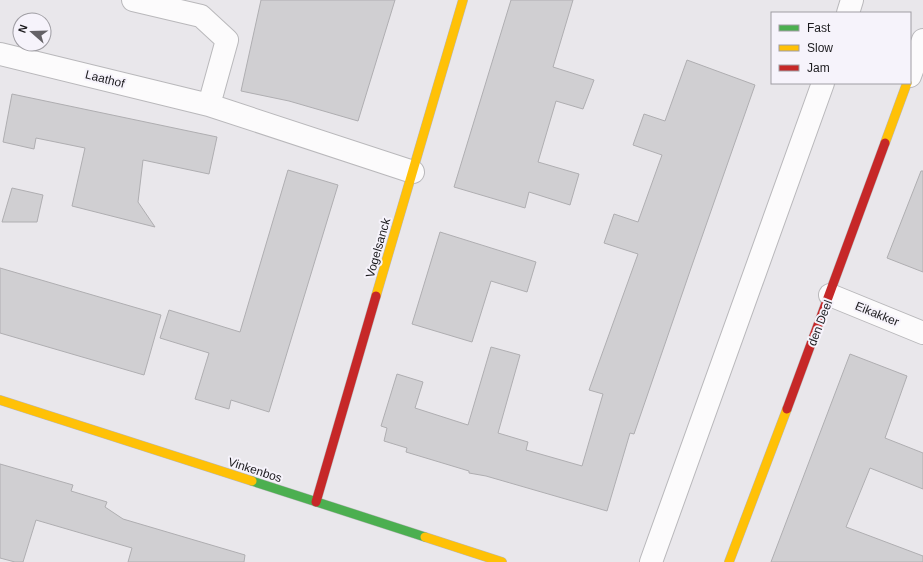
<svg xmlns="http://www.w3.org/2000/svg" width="923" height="562" viewBox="0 0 923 562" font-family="Helvetica,sans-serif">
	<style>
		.building { fill: #d0cfd2; stroke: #afaeb1 }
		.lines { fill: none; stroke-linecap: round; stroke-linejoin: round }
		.street-casing { stroke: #b9b8bb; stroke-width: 24 }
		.fast-casing { stroke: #b9b8bb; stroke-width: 10 }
		.slow-casing { stroke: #b9b8bb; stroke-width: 10 }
		.jam-casing { stroke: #b9b8bb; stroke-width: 10 }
		.street { stroke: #fcfbfc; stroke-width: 22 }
		.fast { stroke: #4caf50; stroke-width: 9 }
		.slow { stroke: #ffc107; stroke-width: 9 }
		.jam { stroke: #c62828; stroke-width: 9 }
		.labels { text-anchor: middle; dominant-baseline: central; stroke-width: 4; stroke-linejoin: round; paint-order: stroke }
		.street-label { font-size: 12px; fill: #1c1b1e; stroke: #f6f3fb }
	</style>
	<rect width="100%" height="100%" fill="#e9e7eb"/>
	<!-- building -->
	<path class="building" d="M261 0H395L358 121 289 101 241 91Z
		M511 0H573L553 67 594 80 583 109 556 101 538 162 579 174 570 205 529 192 525 208 454 187Z
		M687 60 755 85 690 271 634 434 630 433 607 511 486 476 469 473V471L406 452 407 448 384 441 387 428 381 426 397 374 423 382 415 408 468 425 491 347 520 355 498 433 528 442 526 450 582 466 603 394 589 390 638 254 604 243 614 214 638 222 662 155 633 145 644 114 665 121Z
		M12 94 217 137 209 174 143 160 138 202 155 227 72 206 85 148 36 138 34 149 3 142Z
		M288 170 338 185 269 412 231 400 229 409 195 399 209 353 160 338 169 310 240 332Z
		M921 171H923V272L887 258Z
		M12 188 43 195 37 222H2Z
		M440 232 536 262 527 292 491 281 472 342 412 324Z
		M0 268 161 315 144 375 0 333Z
		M850 354 907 376 885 438 923 453V489L870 468 846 527 923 556V562H771Z
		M0 464 73 485 71 491 107 502 105 507 123 519 245 555 244 562H128L132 548 36 520 23 562H15L0 558Z"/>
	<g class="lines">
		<defs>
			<path id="street" d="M133 0 201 16 227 40 209 105
				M848 13 852 0
				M0 54 209 105 413 172
				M910 76 923 40
				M830 295 923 333
				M651 562 823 83"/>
			<path id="fast" d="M252 481 425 537"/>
			<path id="slow" d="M885 143 907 83
				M376 296 463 0
				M0 400 252 481
				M425 537 502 562
				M729 562 787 409"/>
			<path id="jam" d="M787 409 885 143
				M316 502 376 296"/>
		</defs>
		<!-- street casing -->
		<use href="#street" class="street-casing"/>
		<!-- fast casing -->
		<use href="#fast" class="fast-casing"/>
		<!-- slow casing -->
		<use href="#slow" class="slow-casing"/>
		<!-- jam casing -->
		<use href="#jam" class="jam-casing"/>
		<!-- street -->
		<use href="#street" class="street"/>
		<!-- fast -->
		<use href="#fast" class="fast"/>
		<!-- slow -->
		<use href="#slow" class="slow"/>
		<!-- jam -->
		<use href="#jam" class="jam"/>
	</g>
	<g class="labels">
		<!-- street labels -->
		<g class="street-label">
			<text transform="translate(105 79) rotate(14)">Laathof</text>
			<text transform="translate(378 248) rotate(-74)">Vogelsanck</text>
			<text transform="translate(877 314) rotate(22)">Eikakker</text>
			<text transform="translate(820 323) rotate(-69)">den Deel</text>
			<text transform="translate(255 470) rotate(18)">Vinkenbos</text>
		</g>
	</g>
	<!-- legend -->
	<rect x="771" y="12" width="140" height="72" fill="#f6f3fb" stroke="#9f9da3"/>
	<rect x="779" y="25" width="20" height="6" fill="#4caf50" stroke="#9f9da3"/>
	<text x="807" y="32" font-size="12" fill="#1c1b1e">Fast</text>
	<rect x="779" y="45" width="20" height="6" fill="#ffc107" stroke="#9f9da3"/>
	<text x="807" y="52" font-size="12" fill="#1c1b1e">Slow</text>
	<rect x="779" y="65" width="20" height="6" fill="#c62828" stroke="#9f9da3"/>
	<text x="807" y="72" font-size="12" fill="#1c1b1e">Jam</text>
	<!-- north arrow -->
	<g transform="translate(32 32) rotate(290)"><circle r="19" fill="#f6f3fb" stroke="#9f9da3"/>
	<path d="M0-3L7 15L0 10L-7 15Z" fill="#646266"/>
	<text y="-6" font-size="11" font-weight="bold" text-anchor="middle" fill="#1c1b1e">N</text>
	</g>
</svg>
